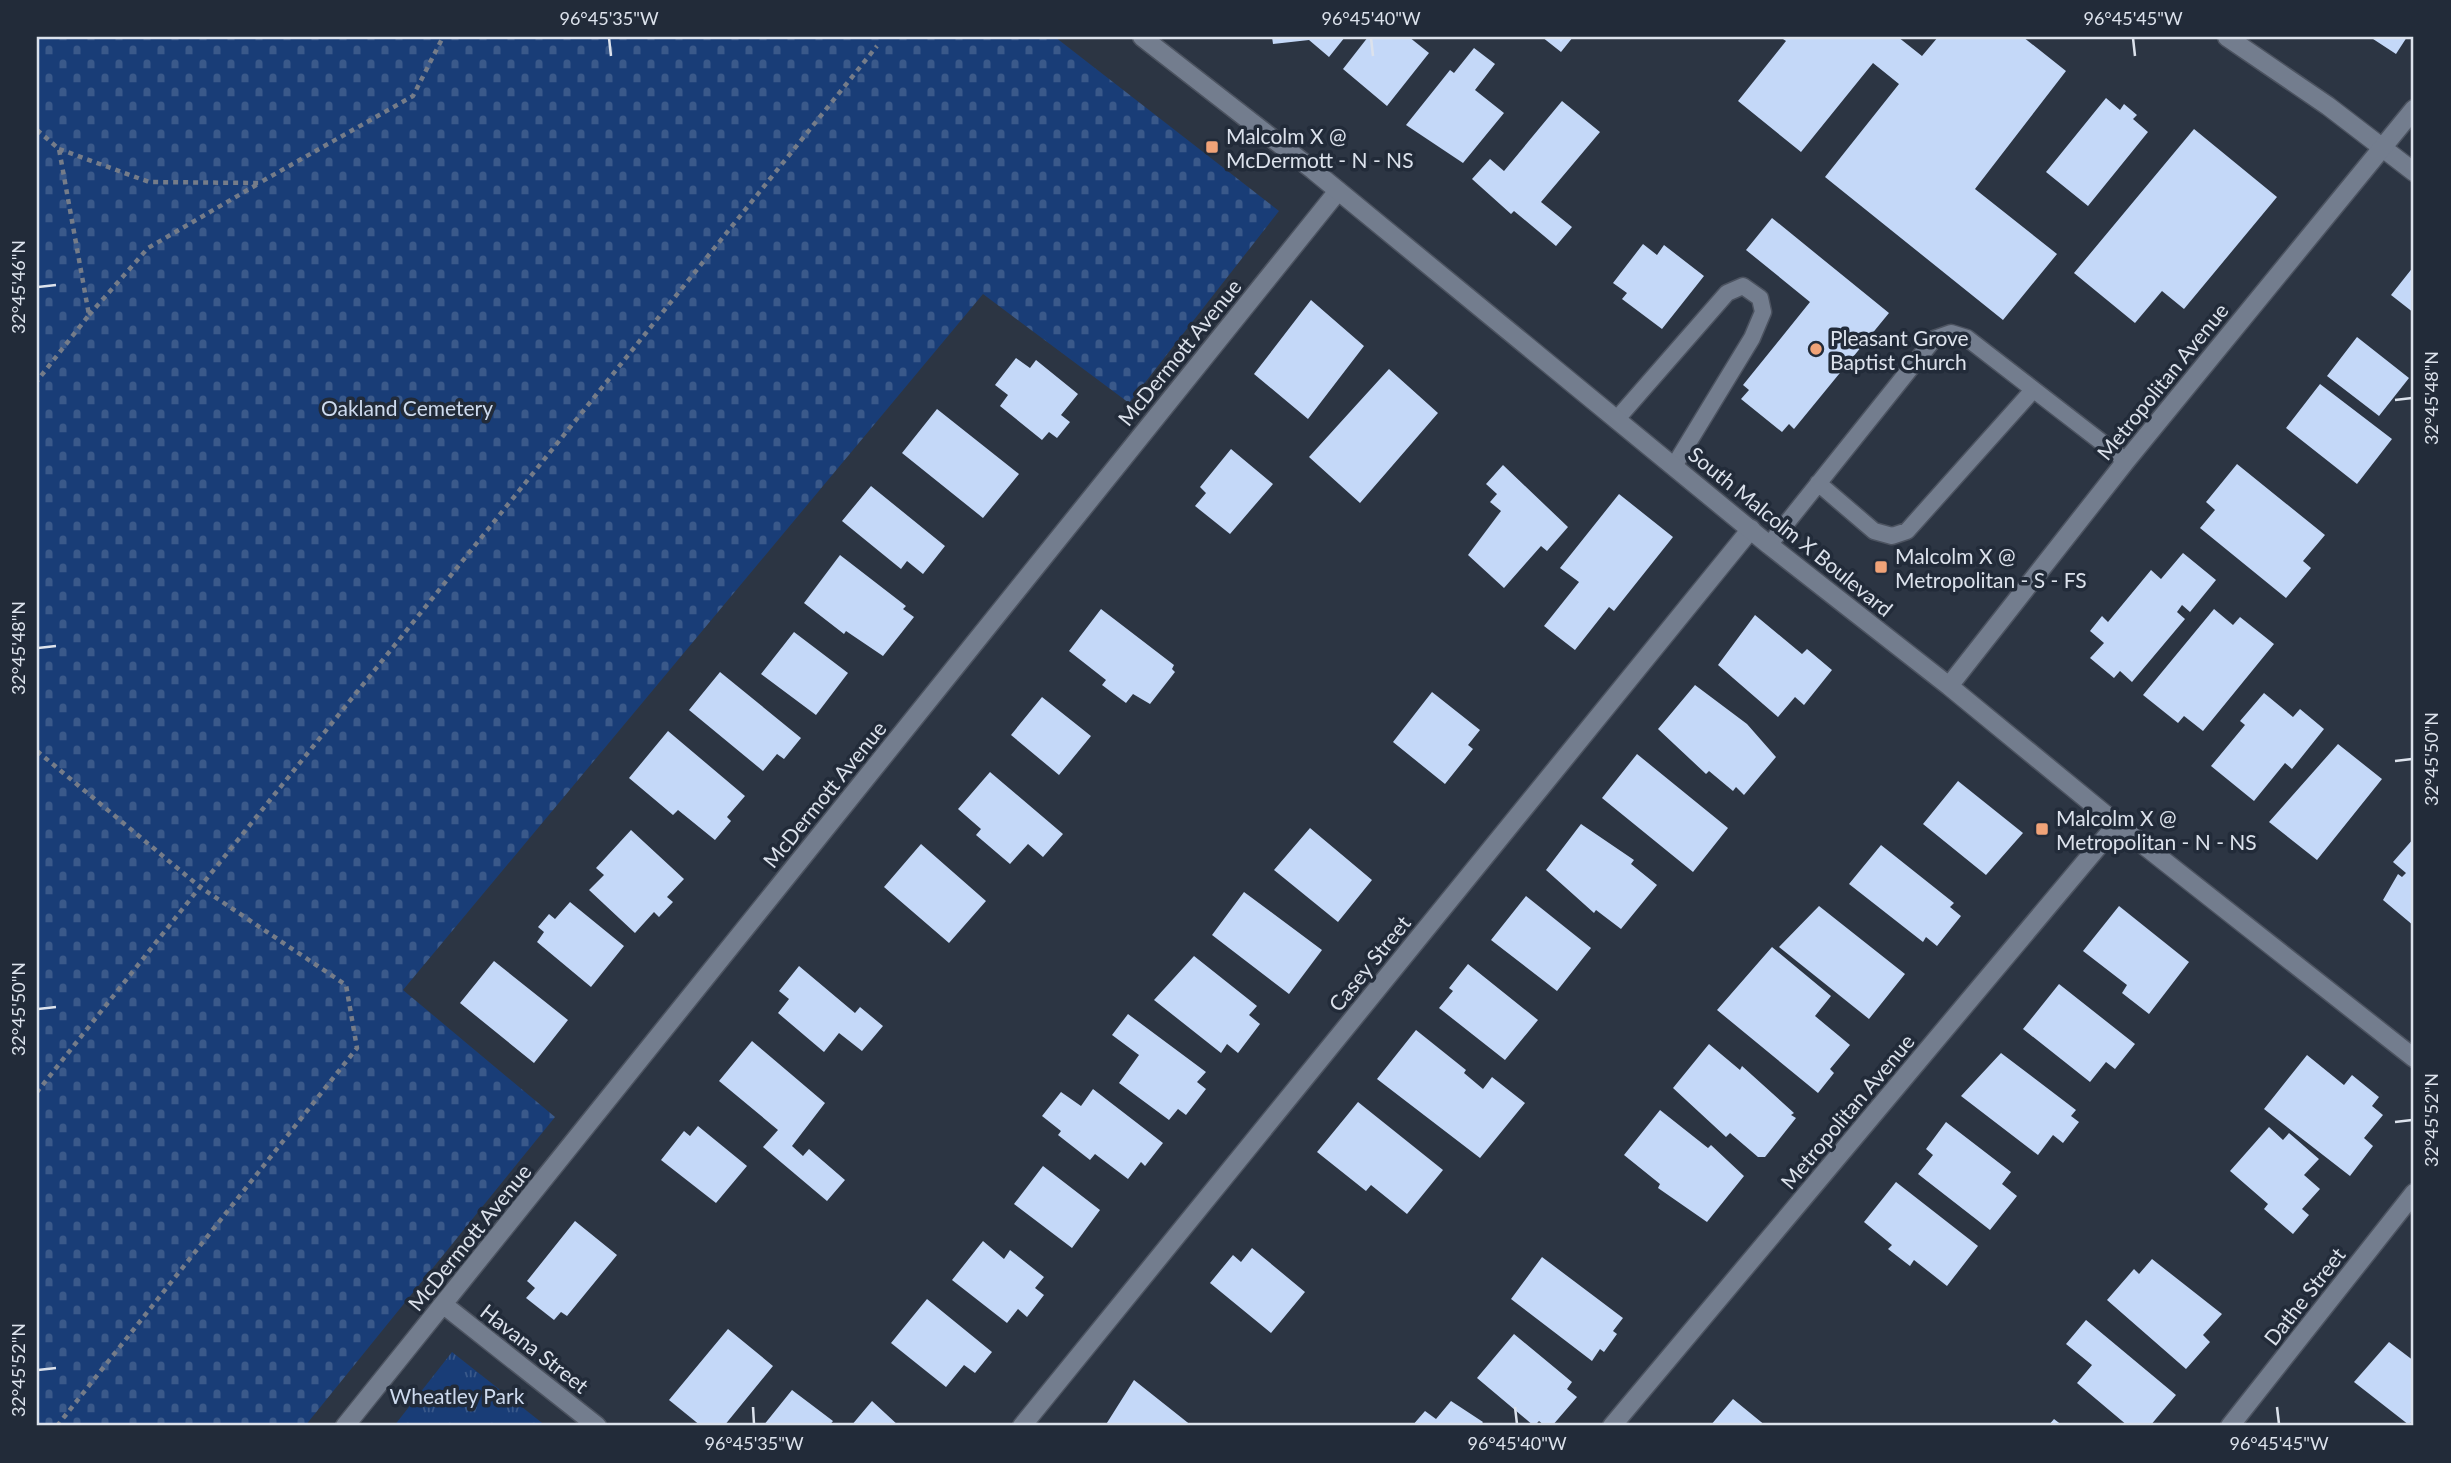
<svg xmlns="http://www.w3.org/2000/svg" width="2451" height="1463" viewBox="0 0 2451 1463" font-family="Lato,sans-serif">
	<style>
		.cemetery { fill: url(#cemetery-stones) }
		.park { fill: url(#park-tufts) }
		.building { fill: #c4d8f8 }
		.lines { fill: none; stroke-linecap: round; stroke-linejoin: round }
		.service-casing { stroke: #4c5360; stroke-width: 19 }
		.minor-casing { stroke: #4c5360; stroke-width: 21 }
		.tertiary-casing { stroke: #4c5360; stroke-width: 21 }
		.path { stroke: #757c89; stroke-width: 4.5; stroke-dasharray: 5 5; stroke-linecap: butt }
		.service { stroke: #737d8e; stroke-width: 16 }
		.minor { stroke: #737d8e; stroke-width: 18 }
		.tertiary { stroke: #737d8e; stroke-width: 18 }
		.ticks { fill: none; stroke: #dce2ec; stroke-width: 2.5 }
		.poi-dot { fill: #f0a378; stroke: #222b39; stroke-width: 2.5 }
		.labels { text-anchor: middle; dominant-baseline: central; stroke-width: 7; stroke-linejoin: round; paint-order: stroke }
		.poi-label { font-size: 21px; fill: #dce2ec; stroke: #222b39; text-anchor: start }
		.street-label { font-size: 21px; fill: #dce2ec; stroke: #222b39 }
		.park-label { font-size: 21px; fill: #cddaee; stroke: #222b39 }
		.neatline { fill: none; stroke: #dce2ec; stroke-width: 2.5 }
		.ticks-label { font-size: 18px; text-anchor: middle; fill: #dce2ec }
	</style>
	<defs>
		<pattern id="cemetery-stones" width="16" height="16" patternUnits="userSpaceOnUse" patternTransform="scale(1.75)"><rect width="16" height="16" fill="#193d77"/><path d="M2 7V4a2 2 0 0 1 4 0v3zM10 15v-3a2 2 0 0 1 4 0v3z" fill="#3a598a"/></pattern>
		<pattern id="park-tufts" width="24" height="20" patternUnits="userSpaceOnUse" patternTransform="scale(1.75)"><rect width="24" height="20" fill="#193d77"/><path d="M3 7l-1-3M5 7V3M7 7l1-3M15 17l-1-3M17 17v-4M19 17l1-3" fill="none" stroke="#3a598a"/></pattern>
	</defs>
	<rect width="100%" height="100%" fill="#2c3543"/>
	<!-- cemetery -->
	<path class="cemetery" d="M37 37H1055L1279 211 1129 403 983 294 403 990 555 1117 305 1426H37Z"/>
	<!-- park -->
	<path class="park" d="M452 1352 546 1426H394Z"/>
	<!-- building -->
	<path class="building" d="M1272 37H1345L1329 57 1309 40 1273 44Z
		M1368 37H1409L1429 53 1387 106 1343 69Z
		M1542 37H1573L1561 52Z
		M1780 37H1898L1922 56 1938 37H2023L2066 71 1975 189 2057 254 2003 320 1825 177 1899 84 1873 63 1801 152 1738 101 1786 41Z
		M2370 37H2407L2396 54Z
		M1474 48 1495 64 1475 90 1504 113 1463 163 1406 125 1450 70 1454 73Z
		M2106 98 2120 110 2124 104 2137 115 2133 119 2148 132 2088 206 2046 172Z
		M1562 101 1600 132 1541 202 1572 227 1556 246 1514 211 1511 214 1472 179 1490 159 1504 171Z
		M2194 129 2277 197 2184 309 2162 291 2135 323 2074 273Z
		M1772 218 1889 313 1794 429 1789 424 1782 432 1741 399 1749 390 1743 385 1810 302 1746 250Z
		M1643 244 1657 255 1664 245 1704 276 1662 329 1622 299 1627 293 1613 283Z
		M2414 266V313L2391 295Z
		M1311 300 1364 346 1308 419 1254 374Z
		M2357 337 2409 378 2379 416 2327 376Z
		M1016 358 1030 368 1036 360 1078 394 1061 415 1070 422 1057 438 1049 432 1042 440 1000 406 1008 395 995 385Z
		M1389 369 1438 413 1360 503 1309 457Z
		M2320 384 2392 439 2357 484 2286 428Z
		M937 409 1019 474 983 518 902 453Z
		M1231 449 1273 484 1230 534 1195 506 1206 493 1200 487Z
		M2237 464 2325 535 2303 561 2311 568 2286 598 2200 528 2215 510 2206 502Z
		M1503 465 1568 527 1547 551 1541 546 1504 588 1468 555 1501 511 1490 502 1497 494 1486 484Z
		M871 486 945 546 923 574 907 561 901 569 842 521Z
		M1619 494 1673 537 1614 611 1609 607 1575 650 1544 626 1579 582 1560 568Z
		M2183 553 2216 580 2190 612 2182 605 2177 612 2185 619 2132 682 2120 671 2114 678 2090 658 2104 643 2090 631 2102 616 2108 622 2151 570 2161 579Z
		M840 555 906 606 903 609 914 617 883 656 846 631 844 634 804 603Z
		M1101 609 1174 665 1172 669 1175 672 1150 704 1133 694 1126 703 1102 685 1106 680 1069 651Z
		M2214 609 2233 625 2240 617 2274 644 2203 731 2184 716 2178 723 2143 695Z
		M1755 615 1802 654 1807 649 1832 670 1804 705 1795 697 1778 717 1718 665Z
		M794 632 848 673 816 715 761 674Z
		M720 672 801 738 784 759 777 754 763 771 689 710Z
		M1695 685 1747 724 1776 757 1744 795 1736 787 1733 791 1709 771 1706 774 1658 729Z
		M1432 692 1480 730 1468 745 1473 749 1445 784 1393 742Z
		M2264 693 2293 717 2300 709 2324 729 2292 769 2285 763 2254 801 2211 766 2245 725 2240 721Z
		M1042 697 1091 736 1059 775 1011 735Z
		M668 731 745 796 727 817 731 821 715 840 678 810 673 815 629 778Z
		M2338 744 2382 779 2317 860 2269 822Z
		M1637 754 1728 828 1693 872 1602 798Z
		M990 772 1063 834 1043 857 1028 844 1010 864 976 835 981 829 958 809Z
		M1958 781 2023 833 1986 875 1923 824Z
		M1581 824 1634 860 1631 864 1657 885 1621 929 1596 910 1594 913 1546 870Z
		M1310 828 1372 880 1338 922 1274 870Z
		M631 830 684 879 667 897 673 902 659 917 654 912 635 933 589 890 604 875 596 868Z
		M2414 838V926L2383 900 2398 874 2402 877 2406 873 2393 862Z
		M921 844 986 901 949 943 884 887Z
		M1881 845 1954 903 1950 907 1961 916 1937 946 1926 937 1923 942 1849 884Z
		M1244 892 1322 950 1289 994 1212 935Z
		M1526 896 1591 948 1557 991 1491 940Z
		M570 902 624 946 591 987 537 942 544 932 538 927 549 914 555 919Z
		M1819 906 1905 974 1869 1019 1779 947Z
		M2119 906 2189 962 2149 1014 2122 993 2127 985 2083 951Z
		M1772 947 1831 996 1815 1016 1850 1045 1830 1069 1834 1073 1818 1093 1717 1010Z
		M1194 956 1257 1006 1249 1015 1260 1024 1238 1053 1227 1044 1221 1053 1154 1000Z
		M494 961 568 1020 534 1063 460 1003Z
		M1468 964 1538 1020 1505 1060 1439 1008 1453 991 1449 988Z
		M799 966 855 1013 860 1007 883 1026 862 1051 839 1033 824 1052 778 1013 789 999 779 991Z
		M2059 984 2135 1044 2115 1069 2106 1062 2090 1082 2023 1029Z
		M1128 1014 1206 1072 1197 1082 1206 1089 1186 1115 1178 1109 1169 1120 1119 1083 1139 1055 1112 1035Z
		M1416 1030 1466 1070 1464 1073 1483 1089 1492 1077 1525 1103 1480 1158 1377 1079Z
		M752 1041 825 1103 792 1146 803 1156 809 1149 845 1180 827 1201 763 1147 778 1130 719 1081Z
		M1709 1044 1740 1070 1742 1066 1794 1113 1791 1115 1796 1118 1765 1157H1758L1730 1133 1726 1137 1673 1088Z
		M2001 1053 2076 1110 2071 1116 2079 1122 2063 1143 2053 1135 2038 1155 1961 1096Z
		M2307 1055 2344 1085 2352 1075 2379 1097 2372 1106 2383 1115 2364 1138 2373 1146 2350 1176 2264 1109Z
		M1093 1089 1163 1143 1145 1166 1141 1162 1128 1179 1095 1154 1090 1160 1058 1135 1061 1131 1042 1116 1061 1092 1081 1106Z
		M1358 1102 1443 1170 1407 1214 1371 1185 1366 1191 1317 1152Z
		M1660 1110 1708 1148 1711 1145 1744 1176 1707 1222 1658 1188 1660 1184 1624 1155Z
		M1946 1122 2011 1172 2002 1184 2017 1196 1990 1230 1918 1174 1933 1155 1926 1149Z
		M698 1126 747 1166 716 1203 661 1160 684 1131 690 1136Z
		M2269 1127 2283 1140 2289 1133 2319 1159 2304 1175 2320 1189 2302 1209 2309 1215 2293 1234 2264 1209 2268 1204 2230 1171Z
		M1043 1166 1100 1210 1072 1248 1014 1204Z
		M1896 1182 1978 1246 1947 1286 1914 1260 1910 1266 1888 1249 1892 1245 1864 1222Z
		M575 1221 617 1255 567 1316 561 1312 554 1320 526 1298 535 1288 527 1281Z
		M983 1241 1004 1259 1010 1250 1044 1277 1035 1288 1044 1295 1027 1317 1018 1309 1007 1323 952 1280Z
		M1252 1248 1305 1292 1271 1333 1210 1283 1233 1255 1241 1262Z
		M1542 1257 1623 1318 1613 1331 1617 1334 1604 1352 1600 1349 1592 1361 1511 1299Z
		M2152 1259 2222 1314 2203 1335 2210 1342 2186 1369 2107 1300 2134 1269 2139 1274Z
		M927 1299 992 1352 975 1373 964 1365 946 1387 891 1343Z
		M2086 1320 2176 1395 2150 1426H2128L2077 1383 2092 1365 2066 1344Z
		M728 1329 773 1366 724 1426H701L669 1400Z
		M1514 1334 1572 1382 1567 1389 1577 1397 1552 1426H1545L1539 1421 1534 1426 1477 1378Z
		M2389 1342 2414 1361V1418L2409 1425 2354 1382Z
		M1134 1380 1192 1426H1105Z
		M792 1390 833 1421 829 1426H763Z
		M1733 1399 1766 1426H1710Z
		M872 1401 899 1426H851Z
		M1451 1401 1483 1422 1480 1426H1412L1425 1411 1436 1419Z
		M2054 1419 2063 1426H2048Z"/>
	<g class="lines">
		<defs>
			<path id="service" d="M1616 420 1727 293 1743 286 1760 298 1763 312 1752 338 1674 466
				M1818 483 1874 531 1892 536 1907 531 2033 390
				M1769 545 1934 339 1951 333 1967 338 2126 461"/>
			<path id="minor" d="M2227 37 2328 106 2414 172
				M444 1305 597 1426
				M345 1426 1338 191
				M1022 1426 1751 529
				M1612 1426 2117 824
				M2230 1426 2414 1193"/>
			<path id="tertiary" d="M1142 37 1313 170 1769 545 1949 686 2117 824 2414 1058
				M1949 686 2126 461 2414 109"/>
		</defs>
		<!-- service casing -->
		<use href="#service" class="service-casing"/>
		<!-- minor casing -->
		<use href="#minor" class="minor-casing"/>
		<!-- tertiary casing -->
		<use href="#tertiary" class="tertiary-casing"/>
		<!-- path -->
		<path class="path" d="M37 130 59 149 89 315 37 381
			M59 149 149 182 259 183 413 96 443 37
			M89 315 148 248 258 184
			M37 751 200 887 37 1092
			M57 1426 357 1048 346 985 200 887 877 46"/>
		<!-- service -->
		<use href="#service" class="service"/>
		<!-- minor -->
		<use href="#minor" class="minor"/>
		<!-- tertiary -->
		<use href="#tertiary" class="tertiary"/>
	</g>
	<!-- ticks -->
	<path class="ticks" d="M609 38 611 56M1371 38 1373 56M2133 38 2135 56M38 287 56 285M2395 400 2412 398M38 648 56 646M2395 761 2412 759M38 1009 56 1007M2395 1122 2412 1120M38 1370 56 1368M753 1407 754 1424M1515 1407 1517 1424M2277 1407 2279 1424"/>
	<!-- markers -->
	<g class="poi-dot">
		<rect x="1205" y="140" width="14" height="14" rx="3.5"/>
		<circle cx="1816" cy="349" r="7"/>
		<rect x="1874" y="560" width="14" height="14" rx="3.5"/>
		<rect x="2035" y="822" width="14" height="14" rx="3.5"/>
	</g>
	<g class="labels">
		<!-- poi labels -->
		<g class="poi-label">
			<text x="1226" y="135">Malcolm X @<tspan x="1226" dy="24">McDermott - N - NS</tspan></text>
			<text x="1830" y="337">Pleasant Grove<tspan x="1830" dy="24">Baptist Church</tspan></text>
			<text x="1895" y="555">Malcolm X @<tspan x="1895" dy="24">Metropolitan - S - FS</tspan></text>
			<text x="2056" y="817">Malcolm X @<tspan x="2056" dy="24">Metropolitan - N - NS</tspan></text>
		</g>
		<!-- street labels -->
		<g class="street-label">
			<text transform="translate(1179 352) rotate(-51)">McDermott Avenue</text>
			<text transform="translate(2162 381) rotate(-51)">Metropolitan Avenue</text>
			<text transform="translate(1791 531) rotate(39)">South Malcolm X Boulevard</text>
			<text transform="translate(824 794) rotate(-51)">McDermott Avenue</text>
			<text transform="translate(1369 963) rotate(-51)">Casey Street</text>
			<text transform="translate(1847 1111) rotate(-50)">Metropolitan Avenue</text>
			<text transform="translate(469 1237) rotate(-51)">McDermott Avenue</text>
			<text transform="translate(2304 1296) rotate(-52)">Dathe Street</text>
			<text transform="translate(535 1348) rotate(38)">Havana Street</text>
		</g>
		<!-- park labels -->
		<g class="park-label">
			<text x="407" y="407">Oakland Cemetery</text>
			<text x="457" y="1395">Wheatley Park</text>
		</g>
	</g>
	<!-- border -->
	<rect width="2451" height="1463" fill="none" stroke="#222b39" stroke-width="77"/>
	<rect x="38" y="38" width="2374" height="1386" class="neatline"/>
	<g class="ticks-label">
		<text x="609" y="25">96°45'35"W</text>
		<text x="1371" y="25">96°45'40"W</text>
		<text x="2133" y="25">96°45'45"W</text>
		<text transform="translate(19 287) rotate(-90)" y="6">32°45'46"N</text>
		<text transform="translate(2432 398) rotate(-90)" y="6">32°45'48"N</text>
		<text transform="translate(19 648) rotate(-90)" y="6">32°45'48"N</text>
		<text transform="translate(2432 759) rotate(-90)" y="6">32°45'50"N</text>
		<text transform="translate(19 1009) rotate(-90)" y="6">32°45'50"N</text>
		<text transform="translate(2432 1120) rotate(-90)" y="6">32°45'52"N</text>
		<text transform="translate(19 1370) rotate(-90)" y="6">32°45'52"N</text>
		<text x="754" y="1450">96°45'35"W</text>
		<text x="1517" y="1450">96°45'40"W</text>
		<text x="2279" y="1450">96°45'45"W</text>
	</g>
</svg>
